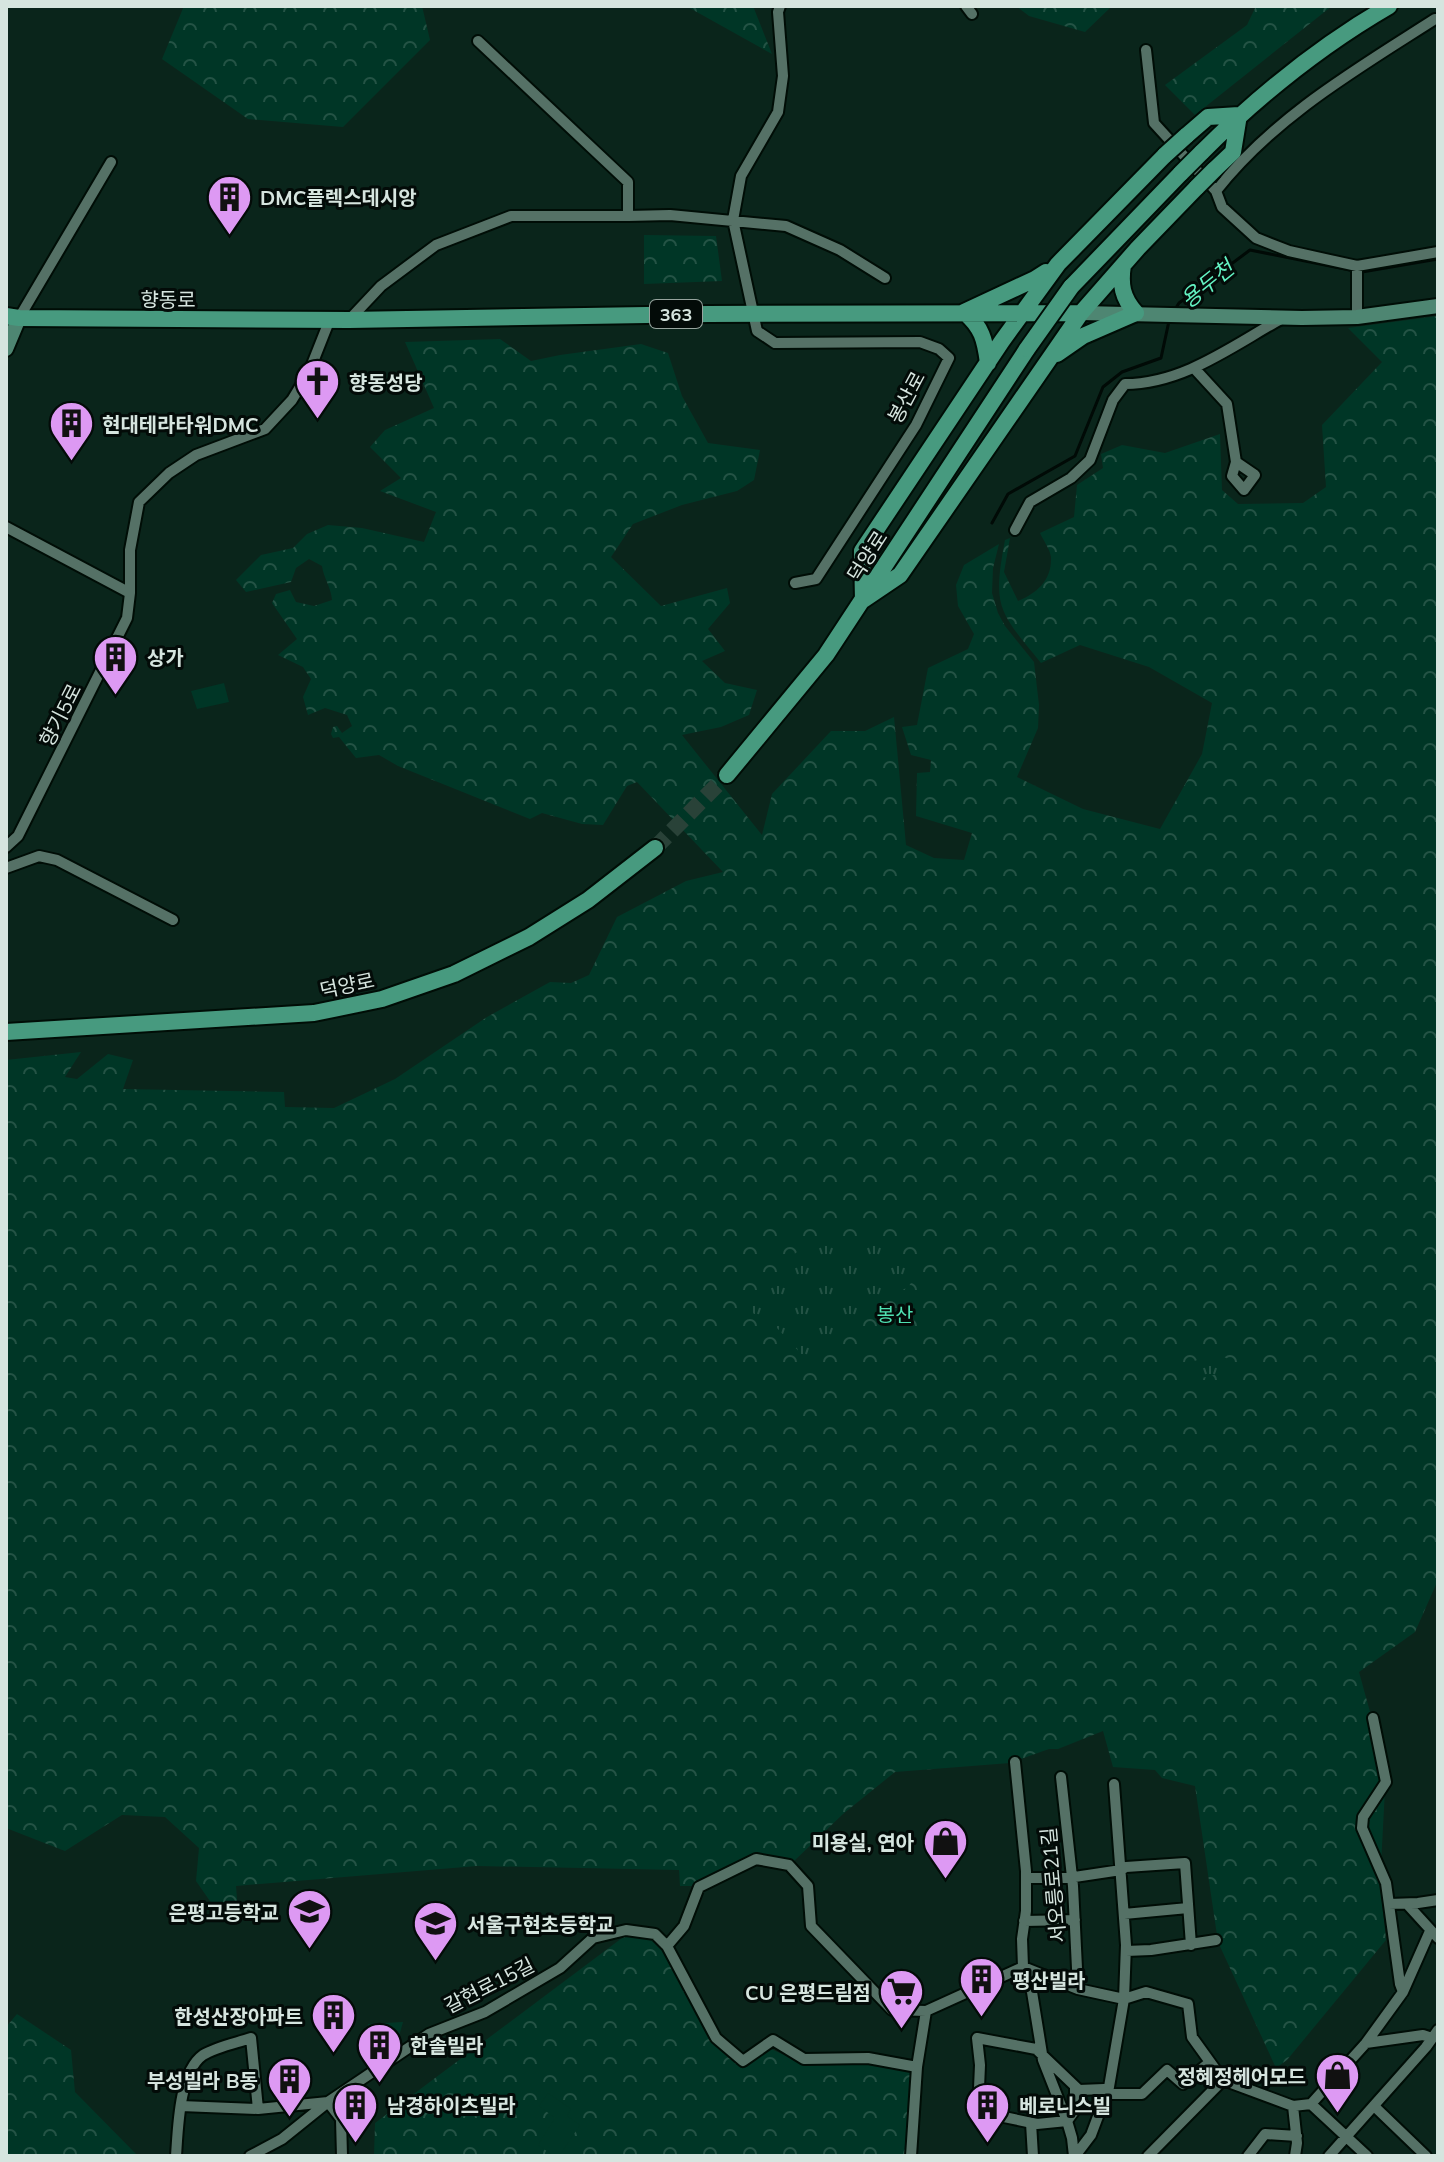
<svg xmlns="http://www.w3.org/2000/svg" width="1444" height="2162" viewBox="0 0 1444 2162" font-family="Mulish,'Noto Sans KR',sans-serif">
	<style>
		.forest { fill: url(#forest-crowns) }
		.park { fill: url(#park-tufts) }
		.garden { fill: #003626 }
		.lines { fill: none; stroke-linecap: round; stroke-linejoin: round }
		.stream { stroke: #010a06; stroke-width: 3 }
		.primary-tunnel { stroke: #294238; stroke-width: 16; stroke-dasharray: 16 8; stroke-linecap: butt }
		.street-casing { stroke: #000d06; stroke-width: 14 }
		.secondary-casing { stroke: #000d06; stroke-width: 18 }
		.primary-casing { stroke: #000d06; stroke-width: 20 }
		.street { stroke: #557166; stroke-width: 10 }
		.secondary { stroke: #4e8672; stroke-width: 14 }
		.primary { stroke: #479a7f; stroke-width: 16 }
		.primary-bridge-casing { stroke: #000d06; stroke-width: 20; stroke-linecap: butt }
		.primary-bridge { stroke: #479a7f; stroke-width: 16 }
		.labels { text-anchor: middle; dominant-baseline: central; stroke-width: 6; stroke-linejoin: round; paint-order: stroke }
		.shield { fill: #030b08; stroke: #97a49e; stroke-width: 2 }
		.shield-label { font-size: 18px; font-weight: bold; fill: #d6e5df }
		.poi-label { font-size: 20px; font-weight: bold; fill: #d6e5df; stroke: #030b08; text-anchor: start }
		.street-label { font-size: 20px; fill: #d6e5df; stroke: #030b08 }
		.park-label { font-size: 20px; fill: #4fe1b2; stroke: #030b08 }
		.water-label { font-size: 22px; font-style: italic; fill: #63f2c2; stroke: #030b08 }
	</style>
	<defs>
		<pattern id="forest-crowns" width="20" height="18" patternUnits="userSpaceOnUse" patternTransform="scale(2)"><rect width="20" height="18" fill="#003626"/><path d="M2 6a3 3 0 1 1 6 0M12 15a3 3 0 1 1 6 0" fill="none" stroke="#245345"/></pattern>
		<pattern id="park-tufts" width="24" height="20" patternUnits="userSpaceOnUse" patternTransform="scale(2)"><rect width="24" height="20" fill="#003626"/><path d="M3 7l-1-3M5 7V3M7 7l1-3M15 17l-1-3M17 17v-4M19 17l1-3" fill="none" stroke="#245345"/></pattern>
	</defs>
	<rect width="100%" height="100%" fill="#0a251b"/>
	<!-- forest -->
	<path class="forest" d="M184 6H422L430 40 343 127 248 119 162 59Z
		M686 6H753L772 54Z
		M1016 6H1112L1085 32 1029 16Z
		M1256 6H1332L1195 115 1165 85 1247 25Z
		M644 235 716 236 722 281 644 284Z
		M1438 316V1580L1415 1632 1359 1672 1386 1770 1380 1884 1386 1940 1287 2060 1276 2068 1218 1942 1195 1786 1162 1778 1155 1770 1113 1767 1103 1731 1058 1749H1049L1010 1763 895 1772 843 1814 793 1862 753 1855 694 1886H680L679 1870 477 1866 236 1886 238 1912 219 1914 196 1881 199 1848 165 1817 122 1815 65 1851 6 1828V1060L81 1052 65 1077 77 1079 108 1054 133 1060 123 1089 284 1092 285 1107 334 1108 395 1079 487 1017 550 982 571 983 589 975 617 917 686 881 723 872 637 782 627 786 603 825 582 824 542 813 530 819 398 766 379 755 356 758 339 737 333 738 331 734 333 727 337 726 342 733 352 726 347 715 325 708 308 715 303 697 311 679 303 667 278 655 297 639 272 603 276 594 290 590 296 602 314 606 332 600C331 587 324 579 322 566L309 559 296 568 291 582 246 592 236 580 261 555 293 548 307 534 328 525 362 528 424 542 436 512 380 491 401 478 370 447 385 430 434 408 405 342 500 339 531 361 560 355 641 344 668 353 682 396 708 443 760 450 754 480 737 491 682 505 633 524 611 557 661 606 727 588 730 603 708 629 725 651 702 661 725 683 757 690 749 715 721 727 682 735 762 835 772 794 831 731H865L894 717 906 845 934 858 964 860 972 833 916 816 917 773 930 772 931 760 911 755 902 727 917 725 928 668 968 649 974 634 958 606 956 585 964 565 999 544 993 568 992 593 998 613 1005 626 1034 662 1039 705 1038 728 1017 777 1083 809 1160 829 1202 754 1212 703 1149 667 1080 645 1041 663C999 611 992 609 1005 540L1010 538 1004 572 1018 601C1037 593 1052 580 1051 557 1050 549 1043 540 1040 533L1074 517 1077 485 1103 468 1101 454 1122 445 1165 453 1220 434 1222 490 1238 504 1303 503 1326 487 1322 425 1382 362 1348 328Z
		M626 1935 652 1939 667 1946 715 2038 743 2061 771 2049 804 2064 863 2063 914 2072 908 2156H374L375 2123Z
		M17 2014 71 2050 75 2092 138 2156H6V2027Z"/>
	<!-- park -->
	<path class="park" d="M821 1235 897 1242 914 1279 908 1287 859 1313 833 1348 805 1358 777 1328 758 1322 746 1299 777 1278 786 1260Z
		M1222 1356 1230 1360 1232 1368 1208 1377 1187 1379 1186 1364 1203 1358Z
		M403 2022 397 2043 370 2059 368 2024Z"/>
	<!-- garden -->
	<path class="garden" d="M224 683 229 702 197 709 191 691Z
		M548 2093 571 2109 567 2116 580 2125 559 2156H554L538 2145 555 2118 539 2106Z"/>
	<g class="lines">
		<!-- stream -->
		<path class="stream" d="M1362 272 1438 259
			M1174 311 1179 303 1250 250 1350 270
			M992 523 1008 494 1075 456 1103 387 1122 372 1161 358 1169 321"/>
		<!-- primary-tunnel -->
		<path class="primary-tunnel" d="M655 848 727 775"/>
		<defs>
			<path id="street" d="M780 6 778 12 783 76 778 112 741 176 733 220 757 331 775 343 920 342 939 349 949 358 916 425 816 579 795 583
				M966 6 972 14
				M478 41 628 182V216
				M1146 50 1154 123 1216 191 1222 207 1256 238 1289 251 1357 266 1438 252
				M1216 191C1274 117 1357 69 1435 19
				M1357 317V266
				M19 318 111 162
				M349 320 381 286 436 245 511 216H628L670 215 786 226 840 250 885 278
				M1194 368 1227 404 1236 462 1232 476 1244 490 1255 475 1236 462
				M6 527 130 593
				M1015 530 1030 502 1071 478 1090 460 1113 400 1125 384C1183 384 1232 346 1281 319
				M6 847 18 836 127 618 130 593V550L139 502 169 473 196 455 265 429 292 400 309 372 330 319
				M6 868 39 856 57 860 173 920
				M1373 1718 1386 1782 1363 1817 1362 1828 1386 1883 1400 1984 1403 1992
				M1015 1762 1026 1871V1911L1022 1939 1023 1967 1032 1992 1043 2060 1067 2121 1072 2138 1074 2156
				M1061 1777 1073 1886 1078 1989
				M1026 1878H1068L1121 1870 1126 1867 1185 1863 1191 1945
				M1389 1904 1418 1903 1438 1900
				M1407 1904 1438 1938
				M1124 1914 1188 1908
				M1024 1921 1075 1920
				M667 1946 684 1926 699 1887 756 1859 789 1865 808 1886 811 1926 892 2010 926 2011 1023 1967 1078 1989 1124 1999 1146 1992 1188 2004 1192 2037 1223 2080 1293 2106 1311 2104 1366 2043 1403 1992 1430 1931
				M1126 1951 1151 1950 1216 1940
				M1366 2043 1423 2035 1432 2038
				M1075 2087V2110L1067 2121 1037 2124 1004 2117 984 2104 979 2088 980 2065 977 2038 1036 2049 1079 2090 1104 2089 1112 2094H1142L1167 2070 1183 2084 1209 2063
				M1311 2104 1367 2156
				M181 2106 258 2109 328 2102 341 2119 342 2156
				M1293 2106 1297 2143 1295 2156
				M1374 2106 1426 2156
				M1031 2123 1033 2156
				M176 2156C178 2128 179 2072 203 2055 216 2047 236 2043 251 2038L258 2109
				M250 2156 282 2139 328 2102 429 2034 485 2012 560 1968 593 1938 626 1930 655 1934 667 1946 716 2038 743 2061 773 2040 804 2059 868 2058 917 2067
				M911 2156 917 2067 926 2011
				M1075 2156 1091 2135 1109 2087 1124 1999 1126 1945 1114 1784
				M1148 2156 1223 2080
				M1248 2156 1265 2134 1297 2136
				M1329 2156 1426 2047 1438 2030"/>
			<path id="secondary" d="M1081 313 1302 318 1357 317 1438 306
				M6 349 19 318"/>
			<path id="primary" d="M1186 136 1208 117 1239 115 1233 152 1214 170
				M1201 153C1257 97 1320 46 1389 6
				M1071 287 1181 173
				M6 316 19 318 349 320 708 314 1081 313
				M1057 354 1083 336 1136 313C1122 298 1120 284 1123 265
				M988 363C985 340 982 327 964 312L1035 279 1046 272
				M863 600 862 551 1002 341 1058 264 1165 155
				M863 600 900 575 1081 313 1138 248 1197 187
				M727 775 826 655 1027 349
				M6 1032 314 1013 382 999 454 974 529 937 588 900 655 848"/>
		</defs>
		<!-- street casing -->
		<use href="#street" class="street-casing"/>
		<!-- secondary casing -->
		<use href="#secondary" class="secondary-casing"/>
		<!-- primary casing -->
		<use href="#primary" class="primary-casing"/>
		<!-- street -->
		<use href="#street" class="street"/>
		<!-- secondary -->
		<use href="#secondary" class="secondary"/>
		<!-- primary -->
		<use href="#primary" class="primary"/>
		<defs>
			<path id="primary-bridge" d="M1165 155 1186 136
				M1181 173 1201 153
				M1197 187 1214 170
				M1027 349 1071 287"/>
		</defs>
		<!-- primary-bridge casing -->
		<use href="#primary-bridge" class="primary-bridge-casing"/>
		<!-- primary-bridge -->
		<use href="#primary-bridge" class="primary-bridge"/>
	</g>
	<!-- icons -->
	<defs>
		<symbol id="building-pin" viewBox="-11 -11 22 30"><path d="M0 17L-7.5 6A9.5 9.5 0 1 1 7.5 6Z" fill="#dd99f3" stroke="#030b08"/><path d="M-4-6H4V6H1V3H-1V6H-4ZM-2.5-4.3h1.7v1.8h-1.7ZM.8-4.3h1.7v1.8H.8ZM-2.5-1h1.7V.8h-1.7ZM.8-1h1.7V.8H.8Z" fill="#111"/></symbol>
		<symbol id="church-pin" viewBox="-11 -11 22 30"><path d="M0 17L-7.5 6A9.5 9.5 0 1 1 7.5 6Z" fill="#dd99f3" stroke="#030b08"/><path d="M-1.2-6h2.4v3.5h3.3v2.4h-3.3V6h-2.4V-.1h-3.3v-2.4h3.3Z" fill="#111"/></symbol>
		<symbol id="shop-pin" viewBox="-11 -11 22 30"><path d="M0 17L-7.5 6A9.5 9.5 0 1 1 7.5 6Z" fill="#dd99f3" stroke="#030b08"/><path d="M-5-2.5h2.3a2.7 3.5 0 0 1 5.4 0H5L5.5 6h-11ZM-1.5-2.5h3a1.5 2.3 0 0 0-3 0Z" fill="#111"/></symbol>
		<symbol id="school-pin" viewBox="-11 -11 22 30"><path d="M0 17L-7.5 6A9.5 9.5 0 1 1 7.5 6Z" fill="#dd99f3" stroke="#030b08"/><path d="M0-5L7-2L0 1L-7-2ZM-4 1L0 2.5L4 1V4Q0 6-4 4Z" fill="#111"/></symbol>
		<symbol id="supermarket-pin" viewBox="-11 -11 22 30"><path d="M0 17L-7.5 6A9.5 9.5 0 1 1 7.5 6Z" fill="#dd99f3" stroke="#030b08"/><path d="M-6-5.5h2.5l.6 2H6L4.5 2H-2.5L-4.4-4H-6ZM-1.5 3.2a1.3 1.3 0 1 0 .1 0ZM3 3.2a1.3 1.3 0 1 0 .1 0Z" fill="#111"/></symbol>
	</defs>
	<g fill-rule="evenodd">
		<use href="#building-pin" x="204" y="172" width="51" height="69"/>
		<use href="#church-pin" x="292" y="356" width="51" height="69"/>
		<use href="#building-pin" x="46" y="398" width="51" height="69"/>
		<use href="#building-pin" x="90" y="632" width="51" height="69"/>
		<use href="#shop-pin" x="920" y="1816" width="51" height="69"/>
		<use href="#school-pin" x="284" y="1886" width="51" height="69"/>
		<use href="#school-pin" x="410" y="1898" width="51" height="69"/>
		<use href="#building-pin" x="956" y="1954" width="51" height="69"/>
		<use href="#supermarket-pin" x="876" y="1966" width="51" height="69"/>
		<use href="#building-pin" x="308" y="1990" width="51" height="69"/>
		<use href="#building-pin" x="354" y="2020" width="51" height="69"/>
		<use href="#shop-pin" x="1312" y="2050" width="51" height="69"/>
		<use href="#building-pin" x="264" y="2054" width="51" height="69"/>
		<use href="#building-pin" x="330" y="2080" width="51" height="69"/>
		<use href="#building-pin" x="962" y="2080" width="51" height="69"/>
	</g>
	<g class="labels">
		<!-- shield labels -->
		<rect class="shield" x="650" y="300" width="52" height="28" rx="6"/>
		<g class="shield-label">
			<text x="676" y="314">363</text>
		</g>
		<!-- poi labels -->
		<g class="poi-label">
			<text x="260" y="197">DMC플렉스데시앙</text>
			<text x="349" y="382">향동성당</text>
			<text x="102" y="424">현대테라타워DMC</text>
			<text x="147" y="657">상가</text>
			<text x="914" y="1842" text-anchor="end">미용실, 연아</text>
			<text x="279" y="1912" text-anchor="end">은평고등학교</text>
			<text x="467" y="1924">서울구현초등학교</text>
			<text x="1012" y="1980">평산빌라</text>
			<text x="871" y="1992" text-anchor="end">CU 은평드림점</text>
			<text x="303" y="2016" text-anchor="end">한성산장아파트</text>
			<text x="410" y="2045">한솔빌라</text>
			<text x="1306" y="2076" text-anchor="end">정혜정헤어모드</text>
			<text x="258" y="2080" text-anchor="end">부성빌라 B동</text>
			<text x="387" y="2105">남경하이츠빌라</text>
			<text x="1019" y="2105">베로니스빌</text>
		</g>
		<!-- street labels -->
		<g class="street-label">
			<text x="168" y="299">향동로</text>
			<text transform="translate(906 397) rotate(-62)">봉산로</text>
			<text transform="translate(867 556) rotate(-57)">덕양로</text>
			<text transform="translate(60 715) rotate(-63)">향기5로</text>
			<text transform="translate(347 985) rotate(-12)">덕양로</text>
			<text transform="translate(1053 1885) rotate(-95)">서오릉로21길</text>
			<text transform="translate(489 1985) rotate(-27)">갈현로15길</text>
		</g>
		<!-- park labels -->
		<g class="park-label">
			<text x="895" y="1314">봉산</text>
		</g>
		<!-- water labels -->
		<g class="water-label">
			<text transform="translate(1207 284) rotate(-39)">용두천</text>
		</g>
	</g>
	<!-- border -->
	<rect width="1444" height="2162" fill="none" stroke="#d6e5df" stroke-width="16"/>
</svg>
